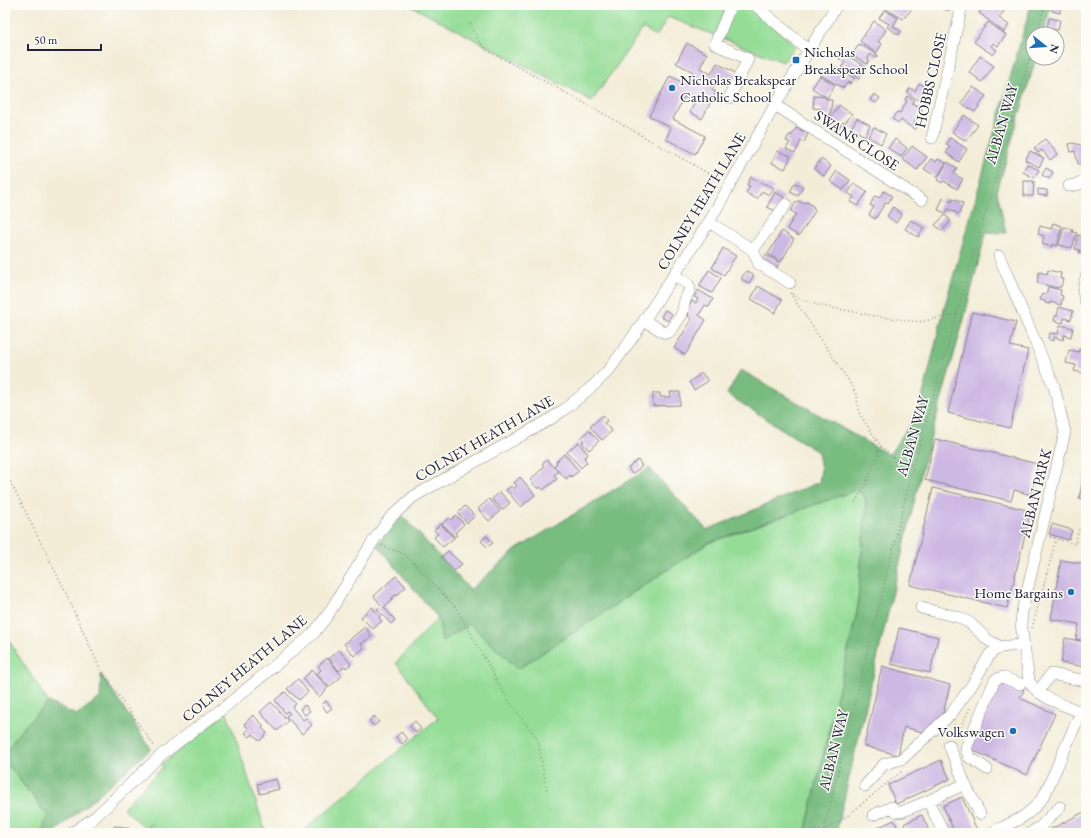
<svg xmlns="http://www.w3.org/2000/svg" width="1091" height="838" viewBox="0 0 1091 838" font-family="'EB Garamond',serif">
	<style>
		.green { fill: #95dd97; stroke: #5c8069 }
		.forest { fill: #78bc80; stroke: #4d6f5e }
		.building { fill: #cdb7e3 }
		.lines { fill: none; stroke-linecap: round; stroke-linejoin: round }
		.minor-casing { stroke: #8a888a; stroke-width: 12 }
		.path { stroke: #8a888a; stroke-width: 1.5; stroke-dasharray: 1 3; stroke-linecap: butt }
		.minor { stroke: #fff; stroke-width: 11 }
		.poi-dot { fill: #1f6fb2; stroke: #fdfcf7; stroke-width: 1.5 }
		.labels { text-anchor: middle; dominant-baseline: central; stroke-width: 3; stroke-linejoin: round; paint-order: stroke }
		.poi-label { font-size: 15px; fill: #22223b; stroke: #fdfcf7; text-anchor: start }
		.street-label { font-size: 15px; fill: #22223b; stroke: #fdfcf7 }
	</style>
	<rect width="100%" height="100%" fill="#fdfcf7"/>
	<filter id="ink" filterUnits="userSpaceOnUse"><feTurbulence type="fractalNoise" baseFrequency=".025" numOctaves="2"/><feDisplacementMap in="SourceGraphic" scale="8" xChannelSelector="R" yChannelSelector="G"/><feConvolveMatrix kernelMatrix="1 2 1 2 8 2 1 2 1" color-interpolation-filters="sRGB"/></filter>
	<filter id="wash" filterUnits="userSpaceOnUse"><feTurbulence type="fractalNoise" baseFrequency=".012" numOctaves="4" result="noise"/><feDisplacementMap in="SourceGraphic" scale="16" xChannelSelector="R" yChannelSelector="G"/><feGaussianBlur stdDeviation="0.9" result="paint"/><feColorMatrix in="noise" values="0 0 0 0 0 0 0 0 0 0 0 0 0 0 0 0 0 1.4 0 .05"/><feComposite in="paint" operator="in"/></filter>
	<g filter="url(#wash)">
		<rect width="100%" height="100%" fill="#f3edd8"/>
		<!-- green -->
		<path class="green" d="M409 5H748L796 46 783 62 668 17 656 37 643 28 592 101Z
			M856 490 865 497 866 506 857 612 805 833H300L438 718 396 663 438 618 470 624 518 669 708 543Z
			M5 635 48 702 12 742 5 756Z
			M227 712 266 833H144L152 823 147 829 123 808 163 767 161 765Z
			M5 761 47 815 43 833H5Z"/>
		<!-- forest -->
		<path class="forest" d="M1031 5H1051L1043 34H1033V58H1036L997 191 1006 233 986 232 964 319 922 469 836 833H805L857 612 866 506 865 497 856 490 708 543 518 669 470 624 442 641 438 618 377 545 402 515 470 590 517 549 649 468 707 530 819 482 821 469 818 452 727 394 741 370 889 455 919 411 945 305Z
			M101 674 151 749 54 833H43L47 815 5 761C5 742 35 716 48 702L76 715 100 698Z"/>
		<g id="blocks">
			<!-- building -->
			<path class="building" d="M889 5H906L912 9 903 19 886 9Z
				M939 5H950L951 6 948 11Z
				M987 5H1008L999 18 1009 25 1004 32 979 13 983 7 985 8Z
				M1053 5H1061L1060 13 1052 11Z
				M885 10 898 18 893 26 901 31 899 35 887 27 889 24 879 18Z
				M1049 18 1060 20 1058 30 1047 28Z
				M874 21 886 30 878 42 882 44 876 53 860 41Z
				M988 22 1006 35 998 46 993 43 991 46 997 50 993 55 974 42Z
				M687 43 707 54 700 68 711 74 717 63 739 75 732 89 717 81 712 90 716 92 702 119 690 112 695 102 684 97 673 119 705 136 695 154 666 139 671 128 649 116 670 76 687 85 693 72 676 63Z
				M859 44 878 55 876 58 870 54 868 59 869 60 867 64 852 55Z
				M843 53 866 67 859 79 842 68 845 62 839 59Z
				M980 56 994 66 982 82 969 72Z
				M834 66 854 78 850 84 848 82 843 88 821 75 824 70 829 73Z
				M820 76 835 85 827 98 812 88Z
				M919 83 932 91 925 104 907 93 910 88 915 91Z
				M973 87 986 96 975 112 961 103Z
				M874 94 880 98 876 103 870 100Z
				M814 96 826 97V99L832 100 830 115 821 114 822 109 813 108Z
				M907 96 914 100 912 103 922 109 914 122 918 124 915 130 901 120 899 123 892 119 897 112 900 113 903 108 907 101 905 100Z
				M839 105 852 114 845 123 843 122 837 130 827 123Z
				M964 115 978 125 966 141 952 132Z
				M857 118 870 125 865 136 851 128Z
				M874 127 886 134 881 144 868 137Z
				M796 128 808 133 804 143 801 141 795 153 786 149 790 142 786 141 789 135H792Z
				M950 138 967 149 959 162 946 153 950 146 946 144Z
				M895 139 907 148 901 157 888 148Z
				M1045 139 1058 154 1050 160 1042 150 1038 153 1034 148Z
				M1072 143 1086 146V162L1078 164 1075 151 1071 152 1069 144Z
				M912 146 927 157 917 170 902 159Z
				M777 151 791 156 785 169 772 163Z
				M1030 151 1044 158 1039 167 1025 160Z
				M821 159 831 166 824 176 814 169Z
				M931 159 936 162 938 159 946 163 937 177 924 169Z
				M947 162 957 168 954 174 963 179 957 189 944 181 942 183 937 180Z
				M1027 164 1039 170 1034 178 1023 172Z
				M1046 168 1053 172 1049 179 1042 175Z
				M837 171 850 180 843 190 830 181Z
				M751 177 766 185 767 184 774 188 769 195 762 191 757 199 746 193 750 186 747 185Z
				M1024 181H1034L1033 196H1024Z
				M795 183 803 187 798 196 790 192Z
				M854 184 867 192 858 206 850 202 854 197 848 193Z
				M1038 189 1047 190V196L1038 195Z
				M884 191 892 196 888 203 886 202 875 219 869 215 874 207 870 205 875 196 879 198Z
				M775 192 784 197 776 211 767 207Z
				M943 198 952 202 953 199 963 203 959 214 948 209 946 213 938 210Z
				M799 201 802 203 807 202 813 206 815 211 799 236 787 229 796 214 791 211 796 202Z
				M893 207 902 214 896 223 887 216Z
				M945 215 951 221 942 231 935 225Z
				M911 220 924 228 918 237 905 229Z
				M1053 223 1062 226 1057 246 1052 244V247L1042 244 1044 236 1038 234 1040 226 1051 229Z
				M1064 227 1073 229 1072 232 1077 233 1072 248 1059 245Z
				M782 231 794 239 781 262 768 254Z
				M1083 231H1086V253L1083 252V254L1079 253 1080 250 1075 249 1078 235 1082 236Z
				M723 248 736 256 724 275 712 268Z
				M766 255 780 263 774 271 761 263Z
				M709 270 721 278 712 293 699 286Z
				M1048 270 1061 273 1060 279H1063L1061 287H1058V288L1037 283 1039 272 1047 274Z
				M746 271 754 275 749 283 741 279Z
				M758 286 782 300 775 313 751 299Z
				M1048 287 1061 290 1060 295 1063 296 1061 305 1050 302V304L1045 303V301L1040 300 1042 294 1046 295Z
				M698 290 713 299 709 307 705 305 699 315 706 320 685 355 674 348 692 319 688 316 689 313 686 311 692 301 696 303 698 299 694 297Z
				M1059 307 1073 311 1071 320 1064 318 1063 323 1054 321 1055 316H1057Z
				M665 310 672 314 668 321 661 317Z
				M972 312 1016 322 1010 346 1028 350 1010 428 948 413Z
				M1060 325 1073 328 1071 337 1064 335 1063 340 1054 337V341L1050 340 1048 338 1050 333 1058 334Z
				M1079 349 1086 351V362L1083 373 1074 371 1076 365 1066 363 1069 350 1079 352Z
				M702 373 708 381 694 390 689 382Z
				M1084 379H1086V403L1082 402 1085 393 1081 392Z
				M670 392H680V405L653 406V393H660V397H671Z
				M603 415 607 421 604 423 612 431 602 440 590 427Z
				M589 430 599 441 589 450 582 442 584 441 581 438Z
				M935 439 1038 464 1031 495 1014 490 1011 501 925 480Z
				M578 442 588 454 584 458 587 462 581 468 567 452Z
				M564 454 579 471 571 477 570 475 566 479 554 466 557 463 556 462Z
				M547 460 558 472 554 475 557 479 543 490 540 487 538 489 530 480 544 467 542 464Z
				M638 460 642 466 632 474 628 468Z
				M1085 470H1086V500L1079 498Z
				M520 477 535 495 521 507 506 490 511 486 514 489 517 486 514 483Z
				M933 488 1031 511 1007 608 910 585Z
				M500 492 510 503 502 510 492 499Z
				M489 499 500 511 489 521 478 509Z
				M465 506 475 516 467 523 458 513Z
				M456 515 464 524 455 533 457 535 455 537 442 524 449 518 451 520Z
				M441 524 454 538 443 547 434 537 438 534 434 530Z
				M1052 524 1072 530 1069 540 1049 534Z
				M487 536 493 543 487 547 481 541Z
				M448 551 462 564 454 571 441 557Z
				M1061 560 1086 564V641L1076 639 1079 624 1051 619Z
				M396 576 406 587 396 596 395 595 392 598 393 599 384 607 395 620 391 624 377 609 381 605 374 596Z
				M372 607 380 617 379 618 382 621 373 629 361 617Z
				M365 627 372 636 361 644 364 648 354 656 344 644Z
				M899 628 938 637 930 673 891 664Z
				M1065 638 1086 642V667L1061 663Z
				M339 650 351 664 346 668 345 666 339 671 329 658Z
				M327 658 342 676 329 687 317 674 321 670 318 666Z
				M882 666 950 685 941 722 938 724 932 723 930 734 904 727 898 755 864 746Z
				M312 670 328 688 319 697 303 679Z
				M298 679 308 692 299 700 287 689Z
				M1001 680 1024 690 1020 698 1055 714 1027 775 970 749Z
				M285 692 296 704 292 707 303 720 306 718 312 725 302 734 286 716 290 713 287 711 285 713 275 700Z
				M326 701 332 708 327 712 322 705Z
				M271 702 288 721 277 731 260 712Z
				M305 705 310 711 305 715 300 709Z
				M253 715 264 726 262 728 267 733 260 741 253 734 250 737 245 733 249 729 244 724Z
				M374 716 379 722 374 726 369 721Z
				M415 721 421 729 416 733 410 726Z
				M401 732 407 739 402 744 396 737Z
				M941 760 950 779 896 804 888 785Z
				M276 779 279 789 260 794 257 784Z
				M962 797 977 830 970 833H955L943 806Z
				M1086 811V833H1053L1051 829Z
				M922 815 930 833H908L904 824Z
				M894 820 900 833H866Z
				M114 826 128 827 127 833H113Z"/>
		</g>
	</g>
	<g filter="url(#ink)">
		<use href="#blocks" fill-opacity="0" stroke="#8a888a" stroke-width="1"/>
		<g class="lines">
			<defs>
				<path id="minor" d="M755 5 808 50
					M729 98 748 59 715 44 731 5
					M775 105 922 200
					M932 138 962 5
					M1069 186 1079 184 1086 180
					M709 222 753 250 759 264 790 283
					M753 250 786 204
					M999 256 1054 386 1065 432 1022 612 1021 624 1029 681C1038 699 1068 706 1086 714
					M1086 277 1083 291 1086 303
					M645 321 665 333 669 332 673 328 682 314 685 300 690 289 688 284 674 275
					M921 608 958 617 970 623 988 640 1001 647
					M1038 692 1051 674 1086 681
					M949 745 965 784
					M987 769 969 757 966 748 995 680 1002 677 1020 684
					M865 786 884 764 902 759 951 714 972 685 990 654 995 650 1001 647 1024 644
					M873 815 892 807 897 812H901L928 801
					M72 833 95 817 161 755 226 706 313 634 327 616 374 540 390 518 413 497 425 490 549 420 565 409 594 385 609 370 635 334 709 222 775 105 837 5
					M944 833 928 801 965 784 980 814
					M990 833C1014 822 1030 817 1045 794L1081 712
					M1030 833 1040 827 1060 807"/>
			</defs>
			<!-- minor casing -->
			<use href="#minor" class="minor-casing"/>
			<!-- path -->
			<path class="path" d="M470 23C474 34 479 42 487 50L590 106 720 180
				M1037 34 1045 5
				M790 293 847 378 857 396 858 411 870 430 881 446 897 461 907 463 913 466
				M792 294 800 299 818 305 875 316 919 322 958 314
				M5 471 64 589 101 671 155 747
				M855 502 865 486 881 446
				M1050 537 1075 544 1079 528 1086 530
				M382 545C390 550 399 551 407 556L457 609 506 697 538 740 547 791
				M1032 628 1056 539
				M954 725 960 728 971 706
				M809 833 812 830H824L846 817 903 770
				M823 833 913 467 1033 47"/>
			<!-- minor -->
			<use href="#minor" class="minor"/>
		</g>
	</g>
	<!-- markers -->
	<g class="poi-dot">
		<rect x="792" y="56" width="8" height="8" rx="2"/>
		<circle cx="672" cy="88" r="4"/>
		<circle cx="1071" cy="592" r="4"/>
		<circle cx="1013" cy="731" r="4"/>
	</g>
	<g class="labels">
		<!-- poi labels -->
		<g class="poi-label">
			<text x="804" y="51">Nicholas<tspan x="804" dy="17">Breakspear School</tspan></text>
			<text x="680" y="79">Nicholas Breakspear<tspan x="680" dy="17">Catholic School</tspan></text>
			<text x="1063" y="592" text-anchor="end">Home Bargains</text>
			<text x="1005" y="731" text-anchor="end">Volkswagen</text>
		</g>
		<!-- street labels -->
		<g class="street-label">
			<text transform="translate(930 80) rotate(-77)">HOBBS CLOSE</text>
			<text transform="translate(1001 124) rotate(-74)">ALBAN WAY</text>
			<text transform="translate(857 140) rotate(33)">SWANS CLOSE</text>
			<text transform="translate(701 201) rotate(-59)">COLNEY HEATH LANE</text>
			<text transform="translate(912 436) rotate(-74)">ALBAN WAY</text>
			<text transform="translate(484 438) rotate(-30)">COLNEY HEATH LANE</text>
			<text transform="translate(1035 493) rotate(-76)">ALBAN PARK</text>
			<text transform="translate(244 668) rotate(-40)">COLNEY HEATH LANE</text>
			<text transform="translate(833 750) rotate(-76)">ALBAN WAY</text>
		</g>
	</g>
	<!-- margin -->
	<rect width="1091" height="838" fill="none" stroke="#fdfcf7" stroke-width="20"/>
	<!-- north arrow -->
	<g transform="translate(1045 46) rotate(107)"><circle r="19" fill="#fdfcf7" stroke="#a5a5ac"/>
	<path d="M0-3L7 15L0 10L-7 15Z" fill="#1f6fb2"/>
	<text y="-6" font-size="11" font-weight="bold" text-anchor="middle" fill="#22223b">N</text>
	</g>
	<!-- scale -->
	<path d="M28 44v6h73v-6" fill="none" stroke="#22223b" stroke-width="2"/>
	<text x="34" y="44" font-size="12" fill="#22223b" stroke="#fdfcf7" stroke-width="3" paint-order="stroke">50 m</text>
</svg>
